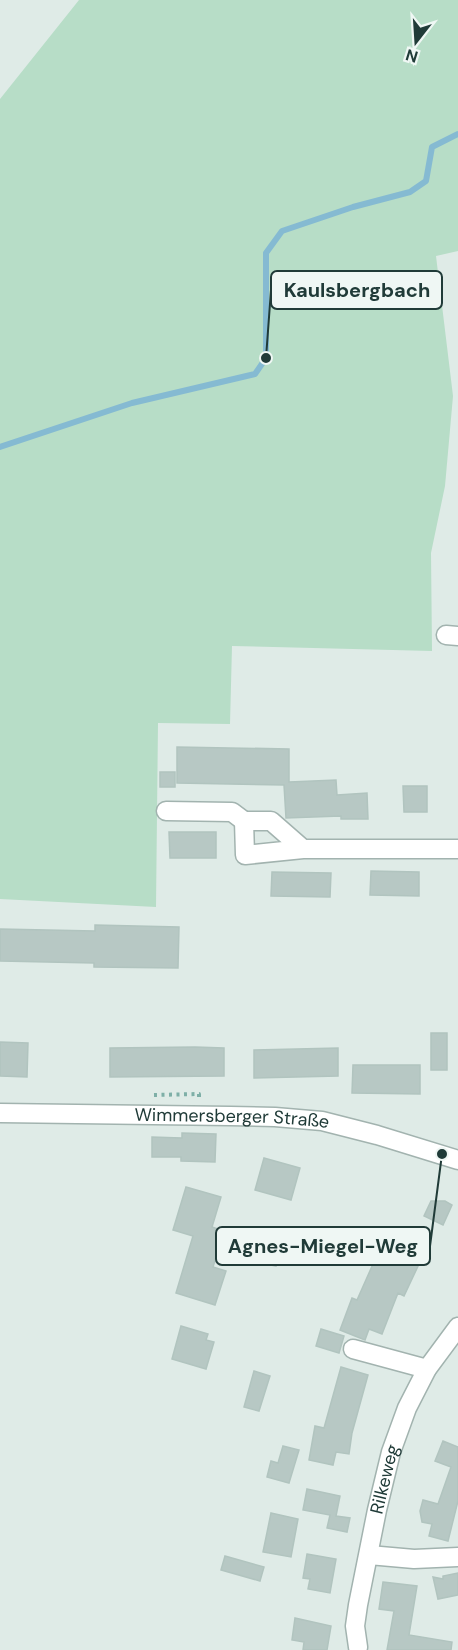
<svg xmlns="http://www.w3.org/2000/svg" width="458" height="1650" viewBox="0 0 458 1650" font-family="'DM Sans',sans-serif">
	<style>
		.green { fill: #b7ddc7 }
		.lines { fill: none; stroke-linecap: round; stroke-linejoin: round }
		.stream { stroke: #85bad2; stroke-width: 6 }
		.building { fill: #b7c8c4; stroke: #b1c4bf; stroke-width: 1.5 }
		.minor-casing { stroke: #a2b3af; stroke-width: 21 }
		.path { stroke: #7eafa7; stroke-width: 4; stroke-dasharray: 3 4.5; stroke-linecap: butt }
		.minor { stroke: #fff; stroke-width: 18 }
		.labels { text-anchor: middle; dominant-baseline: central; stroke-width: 4.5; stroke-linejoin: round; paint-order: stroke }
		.street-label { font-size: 18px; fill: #203b38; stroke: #eff7f4 }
		.leader { fill: none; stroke: #203b38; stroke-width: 2 }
		.callout-dot { fill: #203b38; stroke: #eff7f4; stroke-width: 2 }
		.callout { fill: #eff7f4; stroke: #203b38; stroke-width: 2 }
		.callout-label { font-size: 20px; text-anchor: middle; font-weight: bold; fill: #203b38 }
	</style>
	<rect width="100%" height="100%" fill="#dfebe7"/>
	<!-- green -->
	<path class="green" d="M79 0H458V251L436 256 453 396 445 486 431 553 432 651 232 646 230 724 158 723 156 907 0 899V99Z"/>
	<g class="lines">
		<!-- stream -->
		<path class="stream" d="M0 447 132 403 255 374 266 358V253L282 231 353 207 410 192 426 181 432 147 458 134"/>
	</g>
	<!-- building -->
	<path class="building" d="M177 747 289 749V782L336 780 337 795 367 793 368 819H341V816L286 818 284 785 177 783Z
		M160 772H175V787H160Z
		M403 786H427V812H404Z
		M169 832H216V858H170Z
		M371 871 419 872V896L370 895Z
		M272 872 331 873 330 897 271 896Z
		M95 925 179 927 178 968 94 967V963L0 961V929L95 931Z
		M431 1033H447V1070H431Z
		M0 1042 28 1043 27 1077 0 1076Z
		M195 1047 224 1048V1076L110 1077V1048Z
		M338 1048V1076L254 1078V1050Z
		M353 1065H420V1094L352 1093Z
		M182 1133 216 1134 215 1162 181 1161V1157H152V1137L182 1138Z
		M264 1158 300 1168 291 1200 255 1190Z
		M186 1187 221 1197 212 1227 224 1231 213 1267 226 1271 215 1305 176 1293 193 1236 173 1230Z
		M431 1201H445L452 1205 443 1225 424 1216Z
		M265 1248 279 1251 276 1266 261 1263Z
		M377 1255 396 1264 400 1255 419 1264 404 1296 398 1293 382 1334 369 1329 365 1340 340 1330 352 1298 357 1300Z
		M181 1326 208 1334 206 1340 214 1342 206 1369 172 1359Z
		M321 1329 344 1336 339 1353 316 1346Z
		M341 1367 368 1375 352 1433 349 1454 336 1452 333 1465 309 1460 315 1426 324 1428Z
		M254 1371 270 1376 259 1411 244 1407Z
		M443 1441 458 1447V1501L448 1541 429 1536 432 1524 422 1522 420 1511 423 1500 438 1504 451 1467 435 1461Z
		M283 1446 299 1450 289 1483 267 1477 271 1461 278 1463Z
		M307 1489 340 1496 336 1516 350 1518 347 1532 327 1528 330 1515 303 1510Z
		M271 1513 298 1519 291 1557 263 1552Z
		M307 1554 336 1559 330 1593 308 1589 310 1579 303 1578Z
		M225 1556 264 1567 260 1581 221 1570Z
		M458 1573V1595L438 1599 433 1577 443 1579V1576Z
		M383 1582 417 1586 409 1635 452 1642 451 1650H387L394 1611 379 1609Z
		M295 1618 331 1626 327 1650H303L304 1642 292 1640Z"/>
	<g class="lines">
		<defs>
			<g id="minor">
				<path d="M446 635 458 636"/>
				<path d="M166 811 232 812 244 821"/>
				<path d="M303 849 271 821H244L245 855 303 849H458"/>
				<path id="s1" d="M0 1113 230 1116 275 1117 322 1121 377 1135 458 1160"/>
				<path d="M353 1349 427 1369"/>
				<path d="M369 1555 414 1559 458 1557"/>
				<path id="s2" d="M358 1647 355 1626 358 1605 377 1510 391 1452 407 1408 427 1369 458 1327"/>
			</g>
		</defs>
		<!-- minor casing -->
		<use href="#minor" class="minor-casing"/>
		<!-- path -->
		<path class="path" d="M154 1095 199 1094V1098"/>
		<!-- minor -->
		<use href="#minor" class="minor"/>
	</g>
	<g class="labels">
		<!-- street labels -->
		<g class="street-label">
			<text stroke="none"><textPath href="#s1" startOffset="232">Wimmersberger Straße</textPath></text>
			<text stroke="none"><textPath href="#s2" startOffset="171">Rilkeweg</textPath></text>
		</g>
	</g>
	<!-- callouts -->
	<path class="leader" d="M266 358L271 290M442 1154L430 1246"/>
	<g class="callout-dot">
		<circle cx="266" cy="358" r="6"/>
		<circle cx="442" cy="1154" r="6"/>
	</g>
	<g class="callout">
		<rect x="271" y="271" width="171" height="38" rx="6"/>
		<rect x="216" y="1227" width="214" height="38" rx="6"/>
	</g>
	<g class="callout-label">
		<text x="357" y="297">Kaulsbergbach</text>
		<text x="323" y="1253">Agnes-Miegel-Weg</text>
	</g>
	<!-- north arrow -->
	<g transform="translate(416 42) rotate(197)" stroke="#eff7f4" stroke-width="4.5" paint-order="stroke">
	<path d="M0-4.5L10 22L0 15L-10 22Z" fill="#203b38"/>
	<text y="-9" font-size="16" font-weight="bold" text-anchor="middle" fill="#203b38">N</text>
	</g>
</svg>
